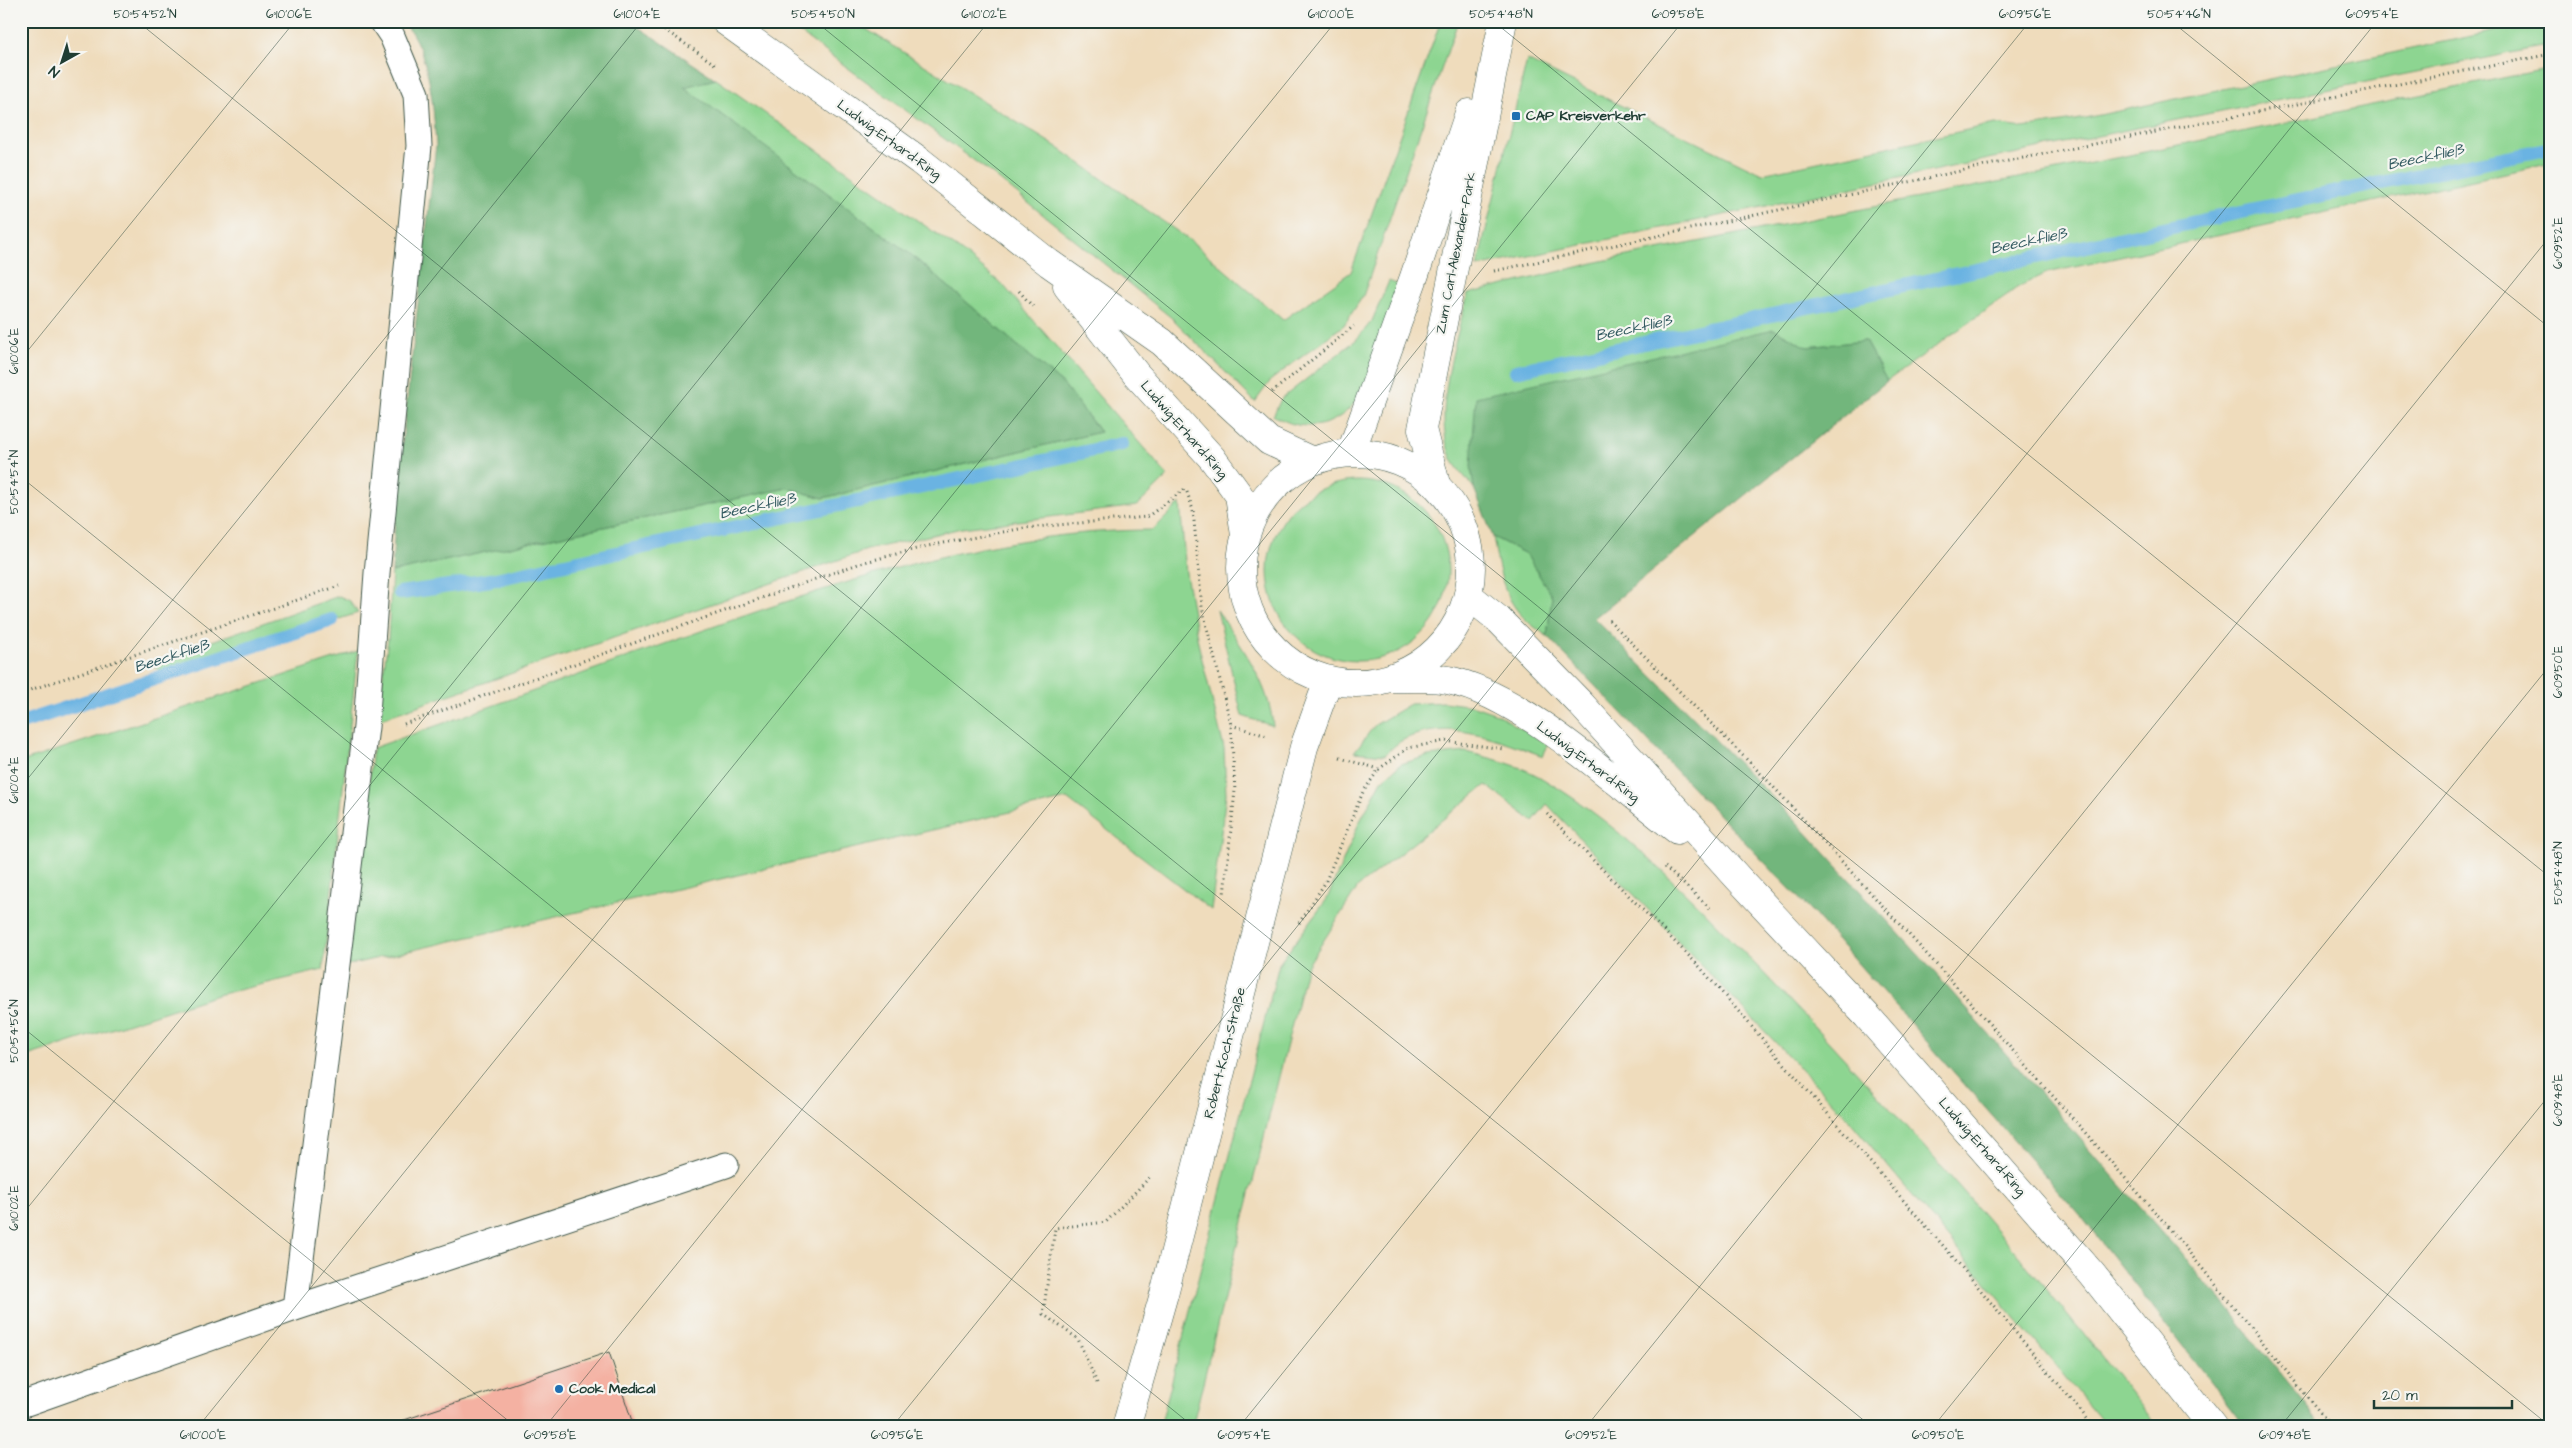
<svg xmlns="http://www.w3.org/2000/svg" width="2572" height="1448" viewBox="0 0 2572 1448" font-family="'Architects Daughter',sans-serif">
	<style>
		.green { fill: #8dd591; stroke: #568962 }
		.forest { fill: #72b67b; stroke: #487a58 }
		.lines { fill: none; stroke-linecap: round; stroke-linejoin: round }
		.stream { stroke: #6bb3e2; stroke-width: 14 }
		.building { fill: #f4b1a2 }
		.service-casing { stroke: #3e5548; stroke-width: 27 }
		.minor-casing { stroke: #3e5548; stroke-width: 29 }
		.tertiary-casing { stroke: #3e5548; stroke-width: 29 }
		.secondary-casing { stroke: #3e5548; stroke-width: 29 }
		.path { stroke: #3e5548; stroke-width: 3; stroke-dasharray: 1 4; stroke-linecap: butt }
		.service { stroke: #fff; stroke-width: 25 }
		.minor { stroke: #fff; stroke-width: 28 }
		.tertiary { stroke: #fff; stroke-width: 28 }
		.secondary { stroke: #fff; stroke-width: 28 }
		.ticks { fill: none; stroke: #1f3d34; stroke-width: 1; stroke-opacity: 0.45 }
		.poi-dot { fill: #1f6fb2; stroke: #f6f6f2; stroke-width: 2 }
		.labels { text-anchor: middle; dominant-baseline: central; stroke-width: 4.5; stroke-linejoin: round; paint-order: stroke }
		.poi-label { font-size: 14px; font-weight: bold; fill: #1f3d34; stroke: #f6f6f2; text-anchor: start }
		.street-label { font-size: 14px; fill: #1f3d34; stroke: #f6f6f2 }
		.water-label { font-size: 15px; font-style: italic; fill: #325a60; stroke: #f6f6f2 }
		.neatline { fill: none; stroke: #1f3d34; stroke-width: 2 }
		.ticks-label { font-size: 12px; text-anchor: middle; fill: #1f3d34 }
	</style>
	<rect width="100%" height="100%" fill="#f6f6f2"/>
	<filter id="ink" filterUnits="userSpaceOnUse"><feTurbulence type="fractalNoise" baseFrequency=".02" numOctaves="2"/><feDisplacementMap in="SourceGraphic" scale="10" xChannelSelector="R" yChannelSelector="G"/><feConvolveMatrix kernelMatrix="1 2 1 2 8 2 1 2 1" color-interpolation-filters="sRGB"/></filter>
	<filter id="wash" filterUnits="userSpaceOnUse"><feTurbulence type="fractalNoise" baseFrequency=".0096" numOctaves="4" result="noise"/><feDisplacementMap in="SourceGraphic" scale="20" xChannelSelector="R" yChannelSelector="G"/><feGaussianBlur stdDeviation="1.12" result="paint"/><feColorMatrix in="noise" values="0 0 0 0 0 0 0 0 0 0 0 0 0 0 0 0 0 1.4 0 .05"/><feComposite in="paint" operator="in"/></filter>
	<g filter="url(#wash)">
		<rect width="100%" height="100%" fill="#efdcbc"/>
		<!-- green -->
		<path class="green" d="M784 21H853L1057 147 1191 241 1283 320 1351 272 1440 23 1438 21H1458L1363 296 1344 325 1271 380 1255 402 1173 319 991 173Z
			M2543 21H2551V45L2117 132 1477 267 1527 60 1762 174 1995 124 2023 128 2081 119Z
			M2551 68V163L2047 273 2018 287 1887 381 1865 341 1807 347 1774 329 1471 465 1474 488C1467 479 1458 470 1453 461 1430 419 1457 337 1468 294L1602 261 2038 174Z
			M716 79 961 251 1003 285 1168 476 1137 506 962 528 867 550 377 720 388 639 392 572 787 488 823 498 1100 432 1064 385 910 254 683 87Z
			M1389 281 1399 285C1386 334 1369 437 1298 425 1290 424 1281 419 1273 416L1281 399 1356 340 1372 321Z
			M1268 571a90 90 0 1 1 180 0a90 90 0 1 1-180 0Z
			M1180 503 1186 573 1198 643 1224 748 1226 794 1211 910 1067 799 348 965 373 748C473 713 573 677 673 641 828 586 987 530 1153 530Z
			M1493 537 1526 554 1552 596 1547 636C1539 630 1529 624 1522 616 1502 595 1498 565 1493 537Z
			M339 596 350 601 358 613 166 675 150 663Z
			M1217 610C1241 646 1269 682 1273 726L1242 716Z
			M358 651 323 970 217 995 21 1058V762Z
			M1444 702 1474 706 1497 714 1548 745 1543 756C1500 740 1449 717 1403 740 1397 743 1390 750 1385 755L1354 752 1375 725 1410 704Z
			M1466 752C1490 758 1517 764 1540 777 1629 829 1704 911 1775 985 1909 1125 2038 1274 2158 1427H2107L1844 1114 1547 804 1533 821 1486 785 1358 887 1306 968 1192 1427H1160L1279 964 1327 899 1359 823 1382 780 1401 764 1428 756Z"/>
		<!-- forest -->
		<path class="forest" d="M403 21H629L716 79 684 87 910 254 1064 385 1100 432 823 498 787 488 392 572 397 489 436 145C433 104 431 54 403 21Z
			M1774 329 1807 347 1865 341 1887 381 1594 618 1791 816 1936 974 2217 1295 2323 1427H2246L2084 1220 1816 916 1547 636 1552 596 1526 554 1493 537 1474 488 1471 465 1476 397Z"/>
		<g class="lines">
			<!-- stream -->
			<path class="stream" d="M1516 371 2255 209 2551 148
				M400 593 491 580 1122 444
				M21 723 332 620"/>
		</g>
		<g id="blocks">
			<!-- building -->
			<path class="building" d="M609 1352 634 1427H386V1426Z"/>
		</g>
	</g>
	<g filter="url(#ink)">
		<use href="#blocks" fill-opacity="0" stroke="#3e5548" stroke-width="1"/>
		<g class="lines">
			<defs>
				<path id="service" d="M295 1308 366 727 377 573 419 146 416 94 392 36 382 21
					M21 1405 295 1308 726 1165"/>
				<path id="minor" d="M1126 1427 1164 1294 1304 747 1328 681"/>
				<path id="tertiary" d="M1351 452 1414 277 1469 113
					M1436 484 1422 429 1503 21"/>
				<path id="secondary" d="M725 21 920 161 1049 263 1162 342 1269 441 1312 461
					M1067 286 1136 374 1212 458 1239 495 1245 535
					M1241 568a115 115 0 1 1 230 0a115 115 0 1 1-230 0Z
					M1469 596 1498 619 1580 703 1738 878 1867 1016 2092 1274 2213 1427
					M1394 678C1411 679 1431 676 1448 680 1522 695 1616 783 1677 830"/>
			</defs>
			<!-- service casing -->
			<use href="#service" class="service-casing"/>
			<!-- minor casing -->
			<use href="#minor" class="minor-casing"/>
			<!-- tertiary casing -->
			<use href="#tertiary" class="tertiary-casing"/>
			<!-- secondary casing -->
			<use href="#secondary" class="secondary-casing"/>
			<!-- path -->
			<path class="path" d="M652 21 716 65
				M1494 271 1993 164 2551 54
				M1019 291 1033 307
				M1272 392 1354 326
				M1187 492 1193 510 1202 607 1231 725 1235 791 1224 895
				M1609 620 1768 781 1956 986 2170 1229 2332 1427
				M21 693 339 586
				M404 724 861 563 928 546 1024 528 1147 517 1186 488
				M1231 725 1267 736
				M1340 758 1379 769 1408 748 1445 741 1504 749
				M1547 814 1698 965 1959 1264 2094 1427
				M1665 867 1712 910
				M1299 923 1325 883 1363 792 1379 769
				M1097 1383 1078 1339 1043 1314 1055 1228 1106 1222 1152 1175"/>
			<!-- service -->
			<use href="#service" class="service"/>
			<!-- minor -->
			<use href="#minor" class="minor"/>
			<!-- tertiary -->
			<use href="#tertiary" class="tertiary"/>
			<!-- secondary -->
			<use href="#secondary" class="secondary"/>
		</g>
	</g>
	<!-- ticks -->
	<path class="ticks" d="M137 21 1872 1427M815 21 2551 1427M1493 21 2551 878M2171 21 2551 329M21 359 295 21M21 477 1194 1427M21 787 642 21M21 1026 516 1427M21 1216 989 21M198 1427 1336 21M545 1427 1683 21M892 1427 2030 21M1239 1427 2377 21M1586 1427 2551 235M1933 1427 2551 664M2280 1427 2551 1093"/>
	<!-- markers -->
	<g class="poi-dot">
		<rect x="1511" y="111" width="10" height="10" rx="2.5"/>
		<circle cx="559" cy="1389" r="5"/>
	</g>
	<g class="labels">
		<!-- poi labels -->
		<g class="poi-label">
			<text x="1526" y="116">CAP Kreisverkehr</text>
			<text x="569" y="1389">Cook Medical</text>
		</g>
		<!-- street labels -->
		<g class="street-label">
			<text transform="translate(889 140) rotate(36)">Ludwig-Erhard-Ring</text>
			<text transform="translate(1456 253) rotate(-79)">Zum Carl-Alexander-Park</text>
			<text transform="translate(1184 430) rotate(49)">Ludwig-Erhard-Ring</text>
			<text transform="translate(1588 762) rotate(37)">Ludwig-Erhard-Ring</text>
			<text transform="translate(1225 1053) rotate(-76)">Robert-Koch-Straße</text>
			<text transform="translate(1982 1147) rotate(49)">Ludwig-Erhard-Ring</text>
		</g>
		<!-- water labels -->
		<g class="water-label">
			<text transform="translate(2426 157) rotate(-12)">Beeckfließ</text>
			<text transform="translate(2029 241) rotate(-12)">Beeckfließ</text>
			<text transform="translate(1634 328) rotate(-12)">Beeckfließ</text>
			<text transform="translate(758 506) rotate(-12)">Beeckfließ</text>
			<text transform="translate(172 656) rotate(-18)">Beeckfließ</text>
		</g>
	</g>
	<!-- margin -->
	<rect width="2572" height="1448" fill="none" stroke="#f6f6f2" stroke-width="55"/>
	<!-- north arrow -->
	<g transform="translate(62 62) rotate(219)" stroke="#f6f6f2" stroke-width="4" paint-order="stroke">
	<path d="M0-4L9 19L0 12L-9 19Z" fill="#1f3d34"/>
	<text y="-8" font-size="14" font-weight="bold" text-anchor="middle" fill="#1f3d34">N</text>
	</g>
	<!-- scale -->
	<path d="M2374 1400v8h138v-8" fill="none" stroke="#1f3d34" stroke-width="2.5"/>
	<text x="2382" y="1400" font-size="15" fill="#1f3d34" stroke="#f6f6f2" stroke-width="4" paint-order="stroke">20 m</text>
	<rect x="28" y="28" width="2516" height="1392" class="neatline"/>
	<g class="ticks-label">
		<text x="145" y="18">50°54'52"N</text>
		<text x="289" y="18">6°10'06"E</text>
		<text x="637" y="18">6°10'04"E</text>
		<text x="823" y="18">50°54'50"N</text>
		<text x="984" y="18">6°10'02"E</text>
		<text x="1331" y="18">6°10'00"E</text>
		<text x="1501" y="18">50°54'48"N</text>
		<text x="1678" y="18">6°09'58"E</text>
		<text x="2025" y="18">6°09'56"E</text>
		<text x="2179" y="18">50°54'46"N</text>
		<text x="2372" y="18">6°09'54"E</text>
		<text transform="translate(2558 243) rotate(-90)" y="4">6°09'52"E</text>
		<text transform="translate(14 351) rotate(-90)" y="4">6°10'06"E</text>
		<text transform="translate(14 482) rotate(-90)" y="4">50°54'54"N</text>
		<text transform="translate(2558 672) rotate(-90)" y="4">6°09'50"E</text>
		<text transform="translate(14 780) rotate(-90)" y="4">6°10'04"E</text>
		<text transform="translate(2558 873) rotate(-90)" y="4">50°54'48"N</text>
		<text transform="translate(14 1031) rotate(-90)" y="4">50°54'56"N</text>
		<text transform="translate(2558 1100) rotate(-90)" y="4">6°09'48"E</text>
		<text transform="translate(14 1208) rotate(-90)" y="4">6°10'02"E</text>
		<text x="203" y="1439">6°10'00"E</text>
		<text x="550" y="1439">6°09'58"E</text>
		<text x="897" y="1439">6°09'56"E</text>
		<text x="1244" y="1439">6°09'54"E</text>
		<text x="1591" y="1439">6°09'52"E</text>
		<text x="1938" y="1439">6°09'50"E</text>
		<text x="2285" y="1439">6°09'48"E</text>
	</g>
</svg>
